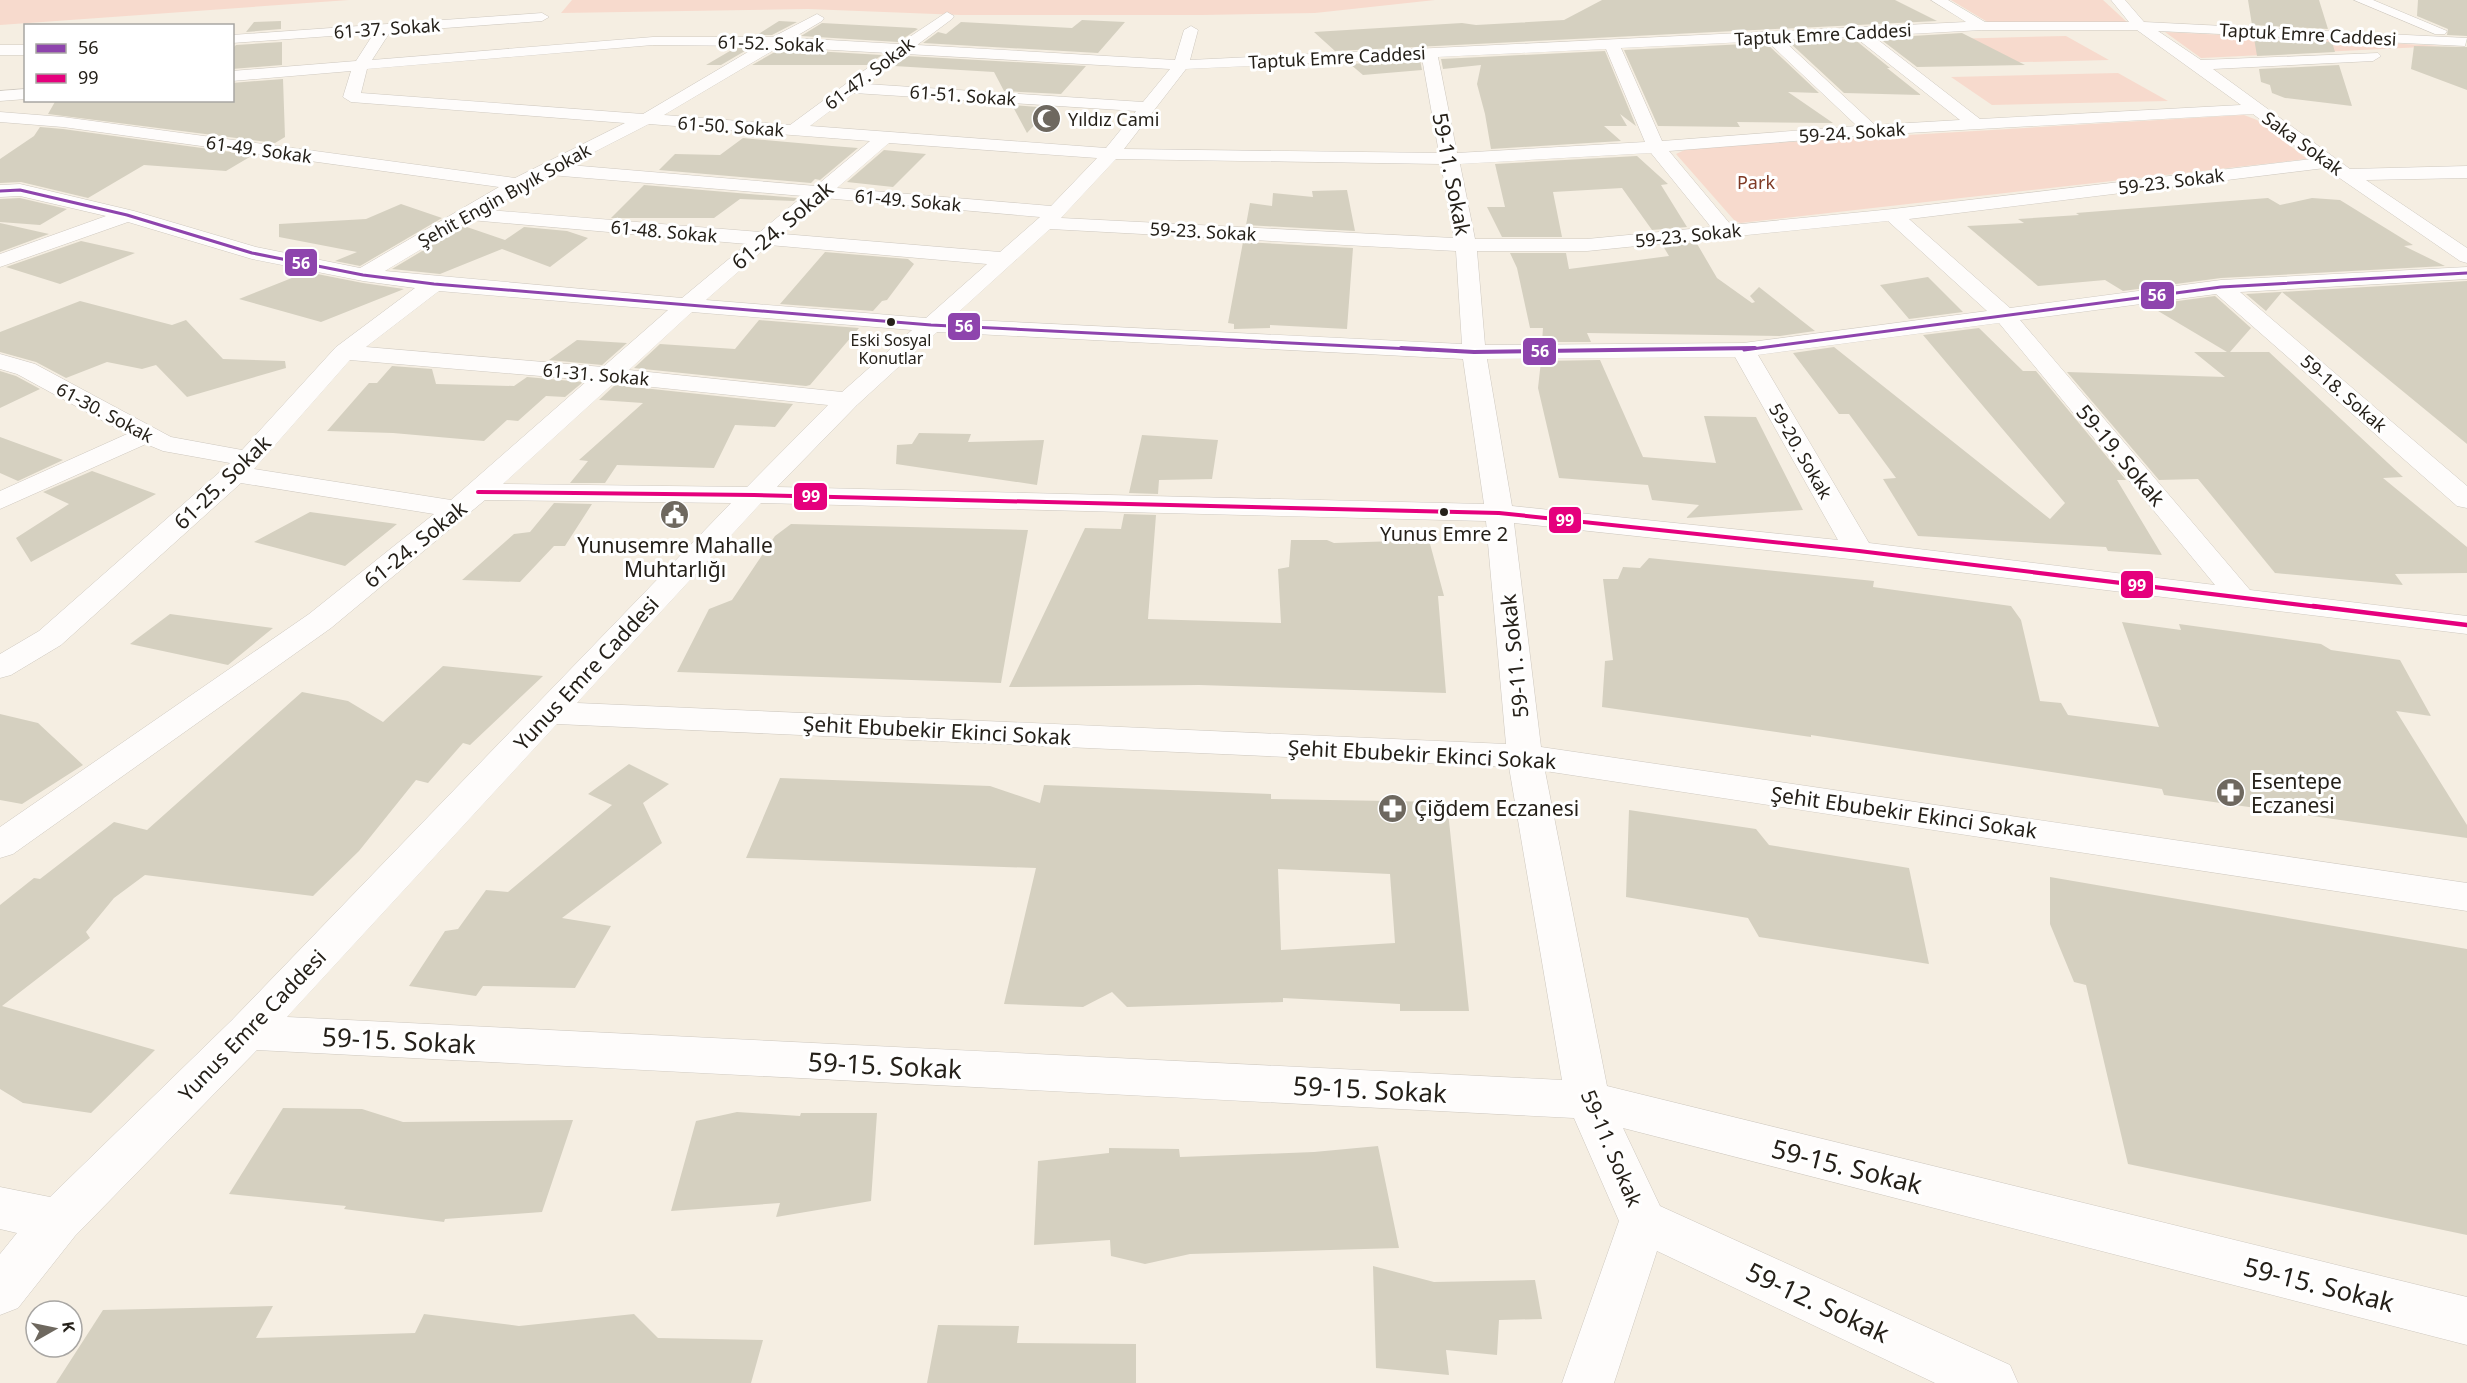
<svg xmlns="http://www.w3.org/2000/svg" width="2467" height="1383" viewBox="0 0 2467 1383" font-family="'Noto Sans',sans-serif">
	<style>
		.green { fill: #f7dacd }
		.building { fill: #d5d0c0; fill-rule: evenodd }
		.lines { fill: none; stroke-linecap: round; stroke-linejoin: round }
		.minor-casing { stroke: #cec8bf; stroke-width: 1 }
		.minor { fill: #fefcfb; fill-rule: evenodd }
		.bus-1-far1-casing { stroke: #fff; stroke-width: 6 }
		.bus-1-casing { stroke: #fff; stroke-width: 8 }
		.bus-2-far1-casing { stroke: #fff; stroke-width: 8 }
		.bus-2-casing { stroke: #fff; stroke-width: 9 }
		.bus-1-far1 { stroke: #8e44ad; stroke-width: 3 }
		.bus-1 { stroke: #8e44ad; stroke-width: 4 }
		.bus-2-far1 { stroke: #e5007d; stroke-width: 4 }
		.bus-2 { stroke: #e5007d; stroke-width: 4.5 }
		.bus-dot { fill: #252019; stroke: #fff; stroke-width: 2 }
		.labels { text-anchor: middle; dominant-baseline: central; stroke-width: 6; stroke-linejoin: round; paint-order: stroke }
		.far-bus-label { font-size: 16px; fill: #252019; stroke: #fff }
		.far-street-label { font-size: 18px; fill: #252019; stroke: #fff }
		.far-poi-label { font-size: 18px; fill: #252019; stroke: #fff; text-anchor: start }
		.far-park-label { font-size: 18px; fill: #7f3a25; stroke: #fff }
		.bus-label { font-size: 20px; fill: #252019; stroke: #fff }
		.street-label { font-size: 21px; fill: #252019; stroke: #fff }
		.poi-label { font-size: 21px; fill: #252019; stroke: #fff; text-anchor: start }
		.near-street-label { font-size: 26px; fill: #252019; stroke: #fff }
		.line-badge { stroke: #fff; stroke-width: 2 }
		.badge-label { font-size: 16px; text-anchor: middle; font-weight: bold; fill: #fff }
	</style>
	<rect width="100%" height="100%" fill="#f5eee2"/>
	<!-- green -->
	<path class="green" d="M0 0H349L0 25Z
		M572 0H1435L1315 13 1202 15H961L808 9 561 13Z
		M1951 0H2103L2128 23H1989Z
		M2165 32 2443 46 2201 58Z
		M2066 36 2109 60 1946 64 1909 40Z
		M2118 73 2168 101 1992 105 1951 77Z
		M2244 115 2257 120 2307 159 1740 223 1734 220 1676 154 1689 148Z"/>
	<!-- building -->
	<path class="building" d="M1602 0H1895L1937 21 1335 51 1314 32 1462 23 1476 25 1564 20Z
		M2248 0H2319L2328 29 2252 25Z
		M2418 0H2467V36L2447 35 2448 29 2417 16Z
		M1082 20 1125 22 1098 53 923 43 938 32 946 34 961 22 1072 28Z
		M281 21V29L246 32 254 22Z
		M779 21 797 22 772 35H757Z
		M822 23 915 28 918 29 898 42 801 36Z
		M1962 33 2025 65 1917 67 1879 38Z
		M2254 38 2332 42 2335 52 2257 56Z
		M1854 39 1890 68H1887L1921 95 1844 93 1789 42Z
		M282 42V65L232 69V49L236 45Z
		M1766 43 1819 93 1788 92 1833 123 1737 122 1740 127 1658 126 1624 50Z
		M2414 46 2467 47V90L2411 69Z
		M735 48H750L721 65H706Z
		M780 49 882 55 868 65H752Z
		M1605 51 1636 126 1620 114 1627 126H1604L1621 141 1491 149 1485 114 1477 84 1481 65 1443 69 1441 59Z
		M907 56 1086 66 1061 94 1004 91 994 72 894 66Z
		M1420 60 1422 70 1363 75 1350 64Z
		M2339 65 2352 106 2285 98 2272 93 2270 85 2261 82 2259 69Z
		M283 79 285 137 275 143 48 114 56 100H232V83Z
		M1012 105 1050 108 1027 133Z
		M40 127 63 129 253 155 226 171 144 165 88 198 21 182 0 183V159L34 136Z
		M743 138 832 146 858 148 820 180 815 179 811 183 659 170 675 154 720 155Z
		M884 150 926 154 893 187 847 182Z
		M1637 156 1668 184 1661 185 1687 227 1652 230 1622 188 1553 192 1562 237H1502L1487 207H1505L1495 164Z
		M644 185 797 198 794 201 740 199 714 218H611Z
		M1347 190 1355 231 1246 225 1250 203 1272 206 1273 193 1313 197 1312 191Z
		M20 198 67 209 40 225 0 222V199Z
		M2268 198 2280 205 2312 198 2340 200 2413 245 2404 246 2445 266 2221 278 2123 291 2105 280 2038 286 1967 226 2024 223 2018 219 2079 215 2076 213Z
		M401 204 442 218 360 266 335 261 357 252 279 237V224L366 219Z
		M0 223 49 234 0 252Z
		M464 226 505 240 524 227 567 231 588 238 550 267 502 249 440 274 392 269Z
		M81 241 135 253 60 284 6 267Z
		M1243 242 1353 248 1347 329 1270 325V328L1234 329V324L1228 323Z
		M1696 242 1717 278 1752 303 1755 302 1750 296 1759 287 1815 331 1780 336 1587 333 1591 342H1542L1543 328H1530L1517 268 1510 253H1566L1569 269 1669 256 1663 246Z
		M825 252 908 259 914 264 887 300 882 301 873 311 780 304Z
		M307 272 363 283 404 289 321 322 239 299Z
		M1928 277 1963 312 1909 319 1880 285Z
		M2467 281V444L2282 292 2266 311 2246 294Z
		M2215 296 2251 328 2230 352H2269L2403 477 2383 478 2467 547V573L2395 574 2403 585 2275 573 2198 479 2159 480 2067 372 2225 377 2194 352H2227L2148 305Z
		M80 301 172 325 186 320 223 359 285 361 286 368 187 397 156 365 142 369 107 362 66 378 36 362 0 352V332Z
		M759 320 859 328 810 385 806 386 634 368 660 344 735 349Z
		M1979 328 2023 371H2036L2126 480H2117L2162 555 2108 551 2106 547 1918 536 1883 479 1896 478 1849 414H1839L1793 353 1834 347 2050 519 2065 503 1923 335Z
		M577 340 627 343 602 365 549 360Z
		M1600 360 1643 457 1716 463 1704 416 1756 417 1803 510 1686 518 1699 505 1652 500 1648 485 1559 478 1538 388 1541 361Z
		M392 366 432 369 436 384 514 386 527 377 583 382 565 397 546 396 518 421 507 420 484 441 393 433 327 431 369 383H377Z
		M0 371 16 376 40 389 0 408Z
		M615 385 793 404 775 427 735 425 714 468 617 465 605 483H570L588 461 579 460 643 403 599 400Z
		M919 433 971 434 968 442 1044 440 1037 485 896 464 897 445 912 444Z
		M1142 435 1218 440 1212 479 1159 480 1158 494 1129 493Z
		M0 437 63 460 18 481 0 473Z
		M92 471 156 494 31 562 16 538 69 504 43 492Z
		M554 503 592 504 565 546H554L520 582 462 580 514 534 530 532Z
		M310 512 397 524 345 566 254 542Z
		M1124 514 1156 515 1148 619 1281 623 1278 569 1289 567 1291 540H1327L1334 543 1429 540 1444 596H1438L1446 693 1199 685 1009 687 1085 528 1121 529Z
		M791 524 1028 530 1001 683 677 672 709 609 732 600 775 536Z
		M1649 558 1874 581 1873 587 2011 606 2021 620 2040 701 2061 703 2068 715 2159 727 2122 622 2181 630 2179 624 2230 631 2321 644 2331 650 2400 660 2431 716 2396 711 2467 825V838L2164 795 2162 789 1811 735V737L1602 707 1605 661 1613 660 1603 579H1618L1623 567 1640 568Z
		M170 614 273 628 228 665 130 644Z
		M443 666 543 676 470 745 463 743 428 783 416 780 359 851 313 896 145 875 114 898 86 932 90 938 2 1006 155 1050 91 1113 23 1103 0 1089V905L34 878 40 879 114 822 147 830 302 692 348 701 383 722Z
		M0 714 38 723 83 765 22 804 0 800Z
		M629 764 669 784 643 803 662 843 562 918 611 926 575 988 483 986 476 996 409 986 445 931 458 929 486 890 508 892 612 805 588 794Z
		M780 778 990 786 1040 803 1044 785 1271 794V799L1447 802 1469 1011H1400V1004L1283 998V1002L1127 1007 1112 992 1083 1007 1004 1004 1036 868 746 858ZM1278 869 1390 874 1395 943 1281 950Z
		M1629 810 1756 829 1769 845 1909 868 1929 964 1759 937 1748 918 1626 897Z
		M2050 877 2467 949V1235L2128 1164 2086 985 2074 982 2050 924Z
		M283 1108 362 1109 403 1122 573 1120 542 1212 445 1219 444 1222 344 1209 346 1206 229 1194Z
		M737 1112 800 1116 801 1113H877L871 1201 776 1217 780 1203 671 1211 696 1121Z
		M1378 1146 1399 1248 1190 1254 1145 1264 1111 1256 1110 1240 1034 1245 1038 1161 1109 1153V1148L1179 1149 1180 1157 1314 1152Z
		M1373 1266 1434 1282 1535 1280 1542 1319 1499 1320 1497 1355 1446 1350 1449 1375 1376 1368Z
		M273 1306 256 1338 415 1333 424 1314 519 1326 634 1314 658 1338 763 1340 751 1383H56L103 1310Z
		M938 1325 1019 1326 1017 1343 1136 1344V1383H927Z"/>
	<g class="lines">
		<defs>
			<path id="minor" d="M1931 0H1948L1985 22H2129L2111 0H2125L2144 22 2467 38 2465 46 2158 31 2201 60 2378 53 2381 56 2373 61 2213 69 2350 169 2467 166V178L2366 180 2467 248V263L2460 261 2325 168 1909 219 2010 308 2221 280 2467 267V279L2240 292 2467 486V508L2457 506 2216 294 2020 320 2250 590 2467 616V634L1859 560 1514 523 1541 747 2467 883V911L1545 771 1607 1086 2467 1297V1345L1623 1128 1660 1206 2010 1365 2018 1383H1935L1657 1251 1614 1383H1562L1619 1221 1574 1118 257 1050 75 1236 18 1308 0 1315V1254L17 1233 0 1229V1187L50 1197 232 1020 731 503 485 500 331 628 13 854 0 858V827L309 614 434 514 241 483 61 645 11 675 0 678V654L39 631 230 463 163 451 146 444 0 509V491L127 434 17 374 0 369V354L35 364 171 437 242 450 336 347 415 288 363 281 252 259 128 222 0 267V254L106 216 20 196 0 197V185L20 184 134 211 256 247 360 268 499 187 63 127 0 122V112L63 117 515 178 625 123 351 102 343 97 351 71 232 81V71L356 61 374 33 232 43V35L542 13 549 17 542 21 390 32 372 60 653 37H773L817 14 824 18 822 21 793 38 899 44 947 12 954 16 952 19 917 45 1175 60 1184 30 1191 26 1198 30 1190 60 1966 22ZM1982 30H2137L2241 105 1980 119 1873 36ZM1855 37 1960 120 1875 125 1783 40ZM1767 41 1857 126 1662 141 1621 48ZM653 45 758 46 643 114 361 93 367 69ZM779 47 888 53 790 125 664 115ZM1606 49 1645 142 1457 153 1438 57ZM906 54 1170 69 1143 102 866 84ZM1422 58 1439 153 1124 149 1186 69ZM854 93 1136 111 1106 148 810 126ZM2253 114 2312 159 1893 209 1731 225 1669 151 1871 135ZM649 124 870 141 816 186 569 165ZM889 143 1097 158 1051 206 837 188ZM1651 153 1711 227 1587 239H1475L1460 164ZM1116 159 1441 164 1454 238 1061 218ZM550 175 803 196 760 232 488 210ZM824 198 1040 217 1000 252 783 234ZM470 220 747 244 682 298 385 271ZM1888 221 1987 311 1743 343 1485 345 1477 251H1587ZM1050 229 1456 251 1462 344 951 319ZM769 245 987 264 926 318 706 300ZM439 291 668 310 603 367 366 347ZM692 312 912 330 842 392 629 370ZM1999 323 2215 585 1869 543 1758 355ZM937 332 1463 359 1484 504 777 487 857 405ZM1735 357 1838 540 1512 506 1487 359ZM350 360 588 380 451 500 254 469ZM614 383 828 405 747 487 503 484ZM761 503 1486 521 1506 744 577 703ZM557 724 1509 767 1562 1080 287 1017Z
				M2354 0H2373L2447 31 2445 34H2435Z
				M0 45H26V55H0Z
				M26 89V99L0 101V91Z"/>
		</defs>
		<!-- minor casing -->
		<use href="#minor" class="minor-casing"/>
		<!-- minor -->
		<use href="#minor" class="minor"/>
		<defs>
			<path id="bus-1-far1" d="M0 191 20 190 127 215 252 253 363 275 434 284 931 325 1431 350
				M1744 350 2221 287 2467 273"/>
			<path id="bus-1" d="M1401 348 1474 352 1755 348"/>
			<path id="bus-2-far1" d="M478 492 754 495 1499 513 1859 551 2326 608"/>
			<path id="bus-2" d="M2313 606 2467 625"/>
		</defs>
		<!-- bus-1-far1 casing -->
		<use href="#bus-1-far1" class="bus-1-far1-casing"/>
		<!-- bus-1 casing -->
		<use href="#bus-1" class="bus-1-casing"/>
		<!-- bus-2-far1 casing -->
		<use href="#bus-2-far1" class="bus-2-far1-casing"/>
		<!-- bus-2 casing -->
		<use href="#bus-2" class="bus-2-casing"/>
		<!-- bus-1-far1 -->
		<use href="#bus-1-far1" class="bus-1-far1"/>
		<!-- bus-1 -->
		<use href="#bus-1" class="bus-1"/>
		<!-- bus-2-far1 -->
		<use href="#bus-2-far1" class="bus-2-far1"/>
		<!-- bus-2 -->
		<use href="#bus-2" class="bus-2"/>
	</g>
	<!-- icons -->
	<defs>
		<symbol id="mosque-disc" viewBox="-11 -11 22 22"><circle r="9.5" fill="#6e685f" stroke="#fff"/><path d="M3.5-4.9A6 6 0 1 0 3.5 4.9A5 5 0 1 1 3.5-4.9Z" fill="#fff"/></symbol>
		<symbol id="civic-disc" viewBox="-11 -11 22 22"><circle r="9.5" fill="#6e685f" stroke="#fff"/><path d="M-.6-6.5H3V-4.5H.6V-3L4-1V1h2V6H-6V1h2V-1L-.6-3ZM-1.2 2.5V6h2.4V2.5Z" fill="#fff"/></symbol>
		<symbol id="pharmacy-disc" viewBox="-11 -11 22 22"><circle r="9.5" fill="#6e685f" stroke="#fff"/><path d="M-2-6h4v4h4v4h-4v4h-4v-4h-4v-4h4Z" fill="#fff"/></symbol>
	</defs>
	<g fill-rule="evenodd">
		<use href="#mosque-disc" x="1030" y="102" width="33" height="33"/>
		<use href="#civic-disc" x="658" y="498" width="33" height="33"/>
		<use href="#pharmacy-disc" x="2214" y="776" width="33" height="33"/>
		<use href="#pharmacy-disc" x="1376" y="792" width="33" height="33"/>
	</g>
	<!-- markers -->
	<g class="bus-dot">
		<circle cx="891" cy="322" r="5"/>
		<circle cx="1444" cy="512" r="5"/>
	</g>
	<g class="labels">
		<!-- far-bus labels -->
		<g class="far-bus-label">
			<text x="891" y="340">Eski Sosyal<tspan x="891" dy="18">Konutlar</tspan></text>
		</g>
		<!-- far-street labels -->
		<g class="far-street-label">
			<text transform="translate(387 28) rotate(-4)">61-37. Sokak</text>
			<text transform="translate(1823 34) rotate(-3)">Taptuk Emre Caddesi</text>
			<text transform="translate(2308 34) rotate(3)">Taptuk Emre Caddesi</text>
			<text transform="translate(771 43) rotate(2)">61-52. Sokak</text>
			<text transform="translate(1337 57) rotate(-3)">Taptuk Emre Caddesi</text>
			<text transform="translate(869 73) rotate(-37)">61-47. Sokak</text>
			<text transform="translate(963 95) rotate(4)">61-51. Sokak</text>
			<text transform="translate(731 126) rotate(4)">61-50. Sokak</text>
			<text transform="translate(1852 132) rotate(-4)">59-24. Sokak</text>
			<text transform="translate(2303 143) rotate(36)">Saka Sokak</text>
			<text transform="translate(259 149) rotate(8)">61-49. Sokak</text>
			<text transform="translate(2171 181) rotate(-7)">59-23. Sokak</text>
			<text transform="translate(504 195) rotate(-29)">Şehit Engin Bıyık Sokak</text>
			<text transform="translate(908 200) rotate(5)">61-49. Sokak</text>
			<text transform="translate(664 231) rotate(5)">61-48. Sokak</text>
			<text transform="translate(1203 231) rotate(3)">59-23. Sokak</text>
			<text transform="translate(1688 235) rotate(-6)">59-23. Sokak</text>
			<text transform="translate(596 374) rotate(5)">61-31. Sokak</text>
			<text transform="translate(2344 393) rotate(41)">59-18. Sokak</text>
			<text transform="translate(105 412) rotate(28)">61-30. Sokak</text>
			<text transform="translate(1801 451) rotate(60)">59-20. Sokak</text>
		</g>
		<!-- far-poi labels -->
		<g class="far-poi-label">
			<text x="1068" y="119">Yıldız Cami</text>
		</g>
		<!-- far-park labels -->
		<g class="far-park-label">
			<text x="1756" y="182">Park</text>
		</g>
		<!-- bus labels -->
		<g class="bus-label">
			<text x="1444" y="533">Yunus Emre 2</text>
		</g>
		<!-- street labels -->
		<g class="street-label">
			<text transform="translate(1452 174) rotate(79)">59-11. Sokak</text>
			<text transform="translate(782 225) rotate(-40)">61-24. Sokak</text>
			<text transform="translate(2121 455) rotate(50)">59-19. Sokak</text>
			<text transform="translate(222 482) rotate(-44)">61-25. Sokak</text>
			<text transform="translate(415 544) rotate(-39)">61-24. Sokak</text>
			<text transform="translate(1514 656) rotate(-96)">59-11. Sokak</text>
			<text transform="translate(586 673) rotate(-47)">Yunus Emre Caddesi</text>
			<text transform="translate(937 730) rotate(3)">Şehit Ebubekir Ekinci Sokak</text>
			<text transform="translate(1422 754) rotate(3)">Şehit Ebubekir Ekinci Sokak</text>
			<text transform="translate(1904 812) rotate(8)">Şehit Ebubekir Ekinci Sokak</text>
			<text transform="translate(252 1025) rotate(-46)">Yunus Emre Caddesi</text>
			<text transform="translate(1612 1148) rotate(67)">59-11. Sokak</text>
		</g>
		<!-- poi labels -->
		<g class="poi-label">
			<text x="675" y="545" text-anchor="middle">Yunusemre Mahalle<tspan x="675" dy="24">Muhtarlığı</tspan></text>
			<text x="2251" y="781">Esentepe<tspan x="2251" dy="24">Eczanesi</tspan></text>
			<text x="1414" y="808">Çiğdem Eczanesi</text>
		</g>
		<!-- near-street labels -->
		<g class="near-street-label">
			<text transform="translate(399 1040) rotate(3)">59-15. Sokak</text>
			<text transform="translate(885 1065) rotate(3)">59-15. Sokak</text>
			<text transform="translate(1370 1089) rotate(3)">59-15. Sokak</text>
			<text transform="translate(1847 1166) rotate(14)">59-15. Sokak</text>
			<text transform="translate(2319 1284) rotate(14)">59-15. Sokak</text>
			<text transform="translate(1818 1302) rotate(25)">59-12. Sokak</text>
		</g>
	</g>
	<g class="line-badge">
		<rect x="284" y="248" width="34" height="29" rx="6" fill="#8e44ad"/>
		<rect x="2140" y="281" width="35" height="29" rx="6" fill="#8e44ad"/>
		<rect x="947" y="312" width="34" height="29" rx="6" fill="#8e44ad"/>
		<rect x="1522" y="337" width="35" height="29" rx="6" fill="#8e44ad"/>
		<rect x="793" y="482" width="35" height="29" rx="6" fill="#e5007d"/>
		<rect x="1548" y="506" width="34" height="28" rx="6" fill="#e5007d"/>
		<rect x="2120" y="570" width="34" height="29" rx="6" fill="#e5007d"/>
	</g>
	<g class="badge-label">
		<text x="301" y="269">56</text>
		<text x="2157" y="301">56</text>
		<text x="964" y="332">56</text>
		<text x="1540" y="357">56</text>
		<text x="811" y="502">99</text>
		<text x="1565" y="526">99</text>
		<text x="2137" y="591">99</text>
	</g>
	<!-- legend -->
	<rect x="24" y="24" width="210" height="78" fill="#ffffff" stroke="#a8a6a3" stroke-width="1.5"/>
	<rect x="36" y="44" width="30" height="9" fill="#8e44ad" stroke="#a8a6a3" stroke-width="1.5"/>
	<text x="78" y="54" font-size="18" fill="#252019">56</text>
	<rect x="36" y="74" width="30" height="9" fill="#e5007d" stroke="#a8a6a3" stroke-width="1.5"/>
	<text x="78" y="84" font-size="18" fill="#252019">99</text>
	<!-- north arrow -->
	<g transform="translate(54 1329) rotate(81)"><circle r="28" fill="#ffffff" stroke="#a8a6a3" stroke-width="1.5"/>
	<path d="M0-4.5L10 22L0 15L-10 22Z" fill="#6e685f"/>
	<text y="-9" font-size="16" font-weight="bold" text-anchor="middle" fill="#252019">K</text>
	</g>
</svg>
